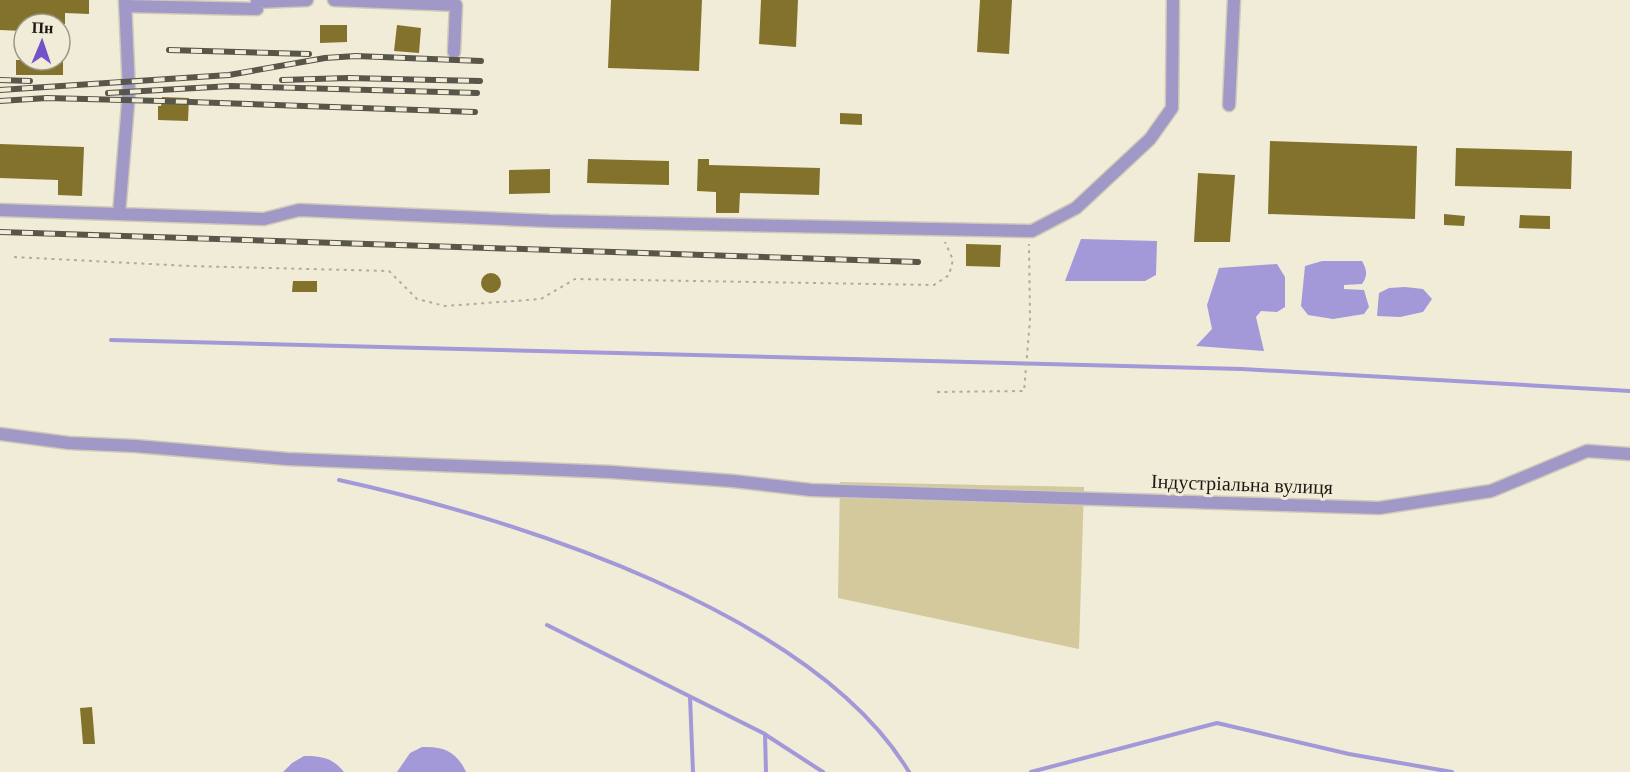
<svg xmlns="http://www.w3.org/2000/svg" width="1630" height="772" viewBox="0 0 1630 772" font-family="'Times New Roman',serif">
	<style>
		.green { fill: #d3c99c }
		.water { fill: #a398d8 }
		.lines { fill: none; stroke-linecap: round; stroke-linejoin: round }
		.stream { stroke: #a398d8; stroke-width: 4 }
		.building { fill: #82722b }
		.minor-casing { stroke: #cfcab8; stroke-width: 15 }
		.path { stroke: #b0ac9c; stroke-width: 2; stroke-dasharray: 3 4.5; stroke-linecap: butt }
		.minor { stroke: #a098c7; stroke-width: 12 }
		.rail-casing { stroke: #58564b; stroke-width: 6 }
		.rail { stroke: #f1ecd8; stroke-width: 4; stroke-dasharray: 11; stroke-linecap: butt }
		.labels { text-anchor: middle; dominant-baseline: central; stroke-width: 6; stroke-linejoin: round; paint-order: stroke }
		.street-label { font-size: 20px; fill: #1a1912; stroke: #f1ecd8 }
	</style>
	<rect width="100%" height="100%" fill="#f1ecd8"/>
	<!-- green -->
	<path class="green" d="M840 482 1084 487 1079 649 838 598Z"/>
	<!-- water -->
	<path class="water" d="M1081 239 1157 241 1156 275 1145 281H1065Z
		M1322 261H1362C1367 270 1368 275 1362 284L1344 285V289L1364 290 1369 307 1364 314 1333 319 1308 315 1301 306 1305 266Z
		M1277 264 1285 277V307L1277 312 1261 311 1256 317 1264 351 1196 346 1212 329 1207 305 1219 268Z
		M1405 287 1423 289 1432 299 1423 312 1400 317 1377 316 1379 293 1389 288Z
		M422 747C444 746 457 752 466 772H397L410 753Z
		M304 756C322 756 333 758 344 772H283L292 763Z"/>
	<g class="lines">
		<!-- stream -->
		<path class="stream" d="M111 340 1242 369 1630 391
			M339 480C513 518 813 612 909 772
			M547 625 765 734 766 772
			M690 697 693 772
			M766 735 823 772
			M1031 772 1217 723 1349 754 1452 772"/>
	</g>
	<!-- building -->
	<path class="building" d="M0 0H89V14L65 13V24H24V31L0 30Z
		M611 0H702L699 71 608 68Z
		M761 0H798L796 47 759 44Z
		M980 0H1012L1009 54 977 52Z
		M320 25H347V42L320 43Z
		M397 25 421 28 419 53 394 51Z
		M16 60H63V75H16Z
		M162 97 189 98 188 121 158 120V106H161Z
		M840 113 862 114V125L840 124Z
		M1270 141 1417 146 1415 219 1268 214Z
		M0 144 84 147 82 196 58 195V180L0 178Z
		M1456 148 1572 151 1571 189 1455 186Z
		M588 159 669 161V185L587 183Z
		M698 159H709V165L820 168 819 195 740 193 739 213H716V192L697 191Z
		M550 169V193L509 194V170Z
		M1198 173 1235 175 1230 242H1194Z
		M1444 214 1465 216 1464 226 1444 225Z
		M1520 215 1550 216V229L1519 228Z
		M966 244 1001 245 1000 267 966 266Z
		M481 283a10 10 0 1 1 20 0a10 10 0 1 1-20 0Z
		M293 281H317V292H292Z
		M92 707 95 744H83L80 708Z"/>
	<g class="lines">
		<defs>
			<path id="minor" d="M334 0 456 5 454 52
				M257 2 307 0
				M125 6 257 9V0
				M1229 105 1234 0
				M0 210 264 219 299 210 550 221 1032 231 1076 208 1150 139 1172 108 1173 0
				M119 214 129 91 125 0
				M0 434 69 443 135 446 287 459 611 472 733 481 811 490 1379 508 1491 491 1587 451 1630 454"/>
		</defs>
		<!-- minor casing -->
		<use href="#minor" class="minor-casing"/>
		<!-- path -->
		<path class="path" d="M14 257 189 266 389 271 417 299 445 306 541 299 575 279 934 285 949 275 953 260 945 242
			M937 392 1024 391 1030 320 1029 244"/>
		<!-- minor -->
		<use href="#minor" class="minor"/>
		<defs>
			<path id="rail" d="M169 50 309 54
				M0 80 30 81
				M282 80 348 78 480 81
				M0 90 229 75 325 58 356 56 481 61
				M108 93 231 86 477 93
				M0 101 47 98 162 101 475 112
				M0 232 918 262"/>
		</defs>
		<!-- rail casing -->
		<use href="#rail" class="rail-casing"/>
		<!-- rail -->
		<use href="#rail" class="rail"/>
	</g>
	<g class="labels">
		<!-- street labels -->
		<g class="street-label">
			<text transform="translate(1242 484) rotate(2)">Індустріальна вулиця</text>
		</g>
	</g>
	<!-- north arrow -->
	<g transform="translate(42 42) rotate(2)"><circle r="28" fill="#f1ecd8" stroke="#9b9889" stroke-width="1.5"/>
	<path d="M0-4.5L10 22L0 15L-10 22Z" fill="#7352cb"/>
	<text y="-9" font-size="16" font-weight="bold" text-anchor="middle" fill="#1a1912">Пн</text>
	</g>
</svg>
